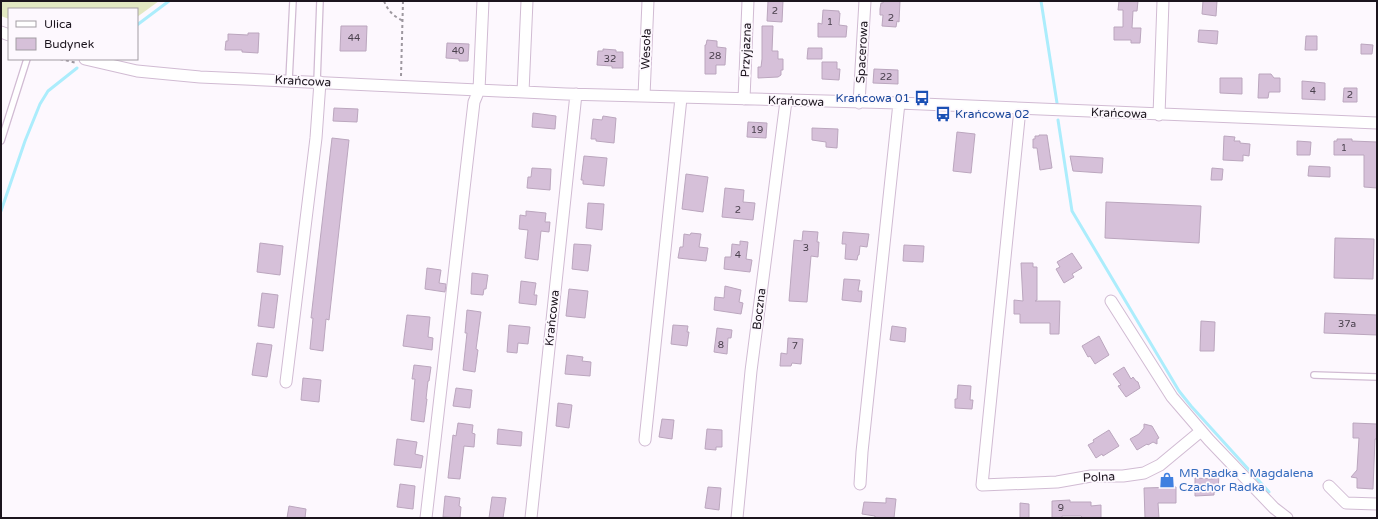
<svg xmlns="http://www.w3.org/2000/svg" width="1378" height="519" viewBox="0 0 1378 519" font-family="'Varela Round',sans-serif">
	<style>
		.green { fill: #e2e8c2 }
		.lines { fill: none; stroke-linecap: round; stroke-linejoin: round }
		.stream { stroke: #acedfc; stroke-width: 3 }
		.building { fill: #d6c0d9; stroke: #bba6be }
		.service-casing { stroke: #d1bbd3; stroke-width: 8 }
		.minor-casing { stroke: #d1bbd3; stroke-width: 13 }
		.path { stroke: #9d979f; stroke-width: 2; stroke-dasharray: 3 3; stroke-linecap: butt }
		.service { stroke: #fff; stroke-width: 5.5 }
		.minor { stroke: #fff; stroke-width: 11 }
		.labels { text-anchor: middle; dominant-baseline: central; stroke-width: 3.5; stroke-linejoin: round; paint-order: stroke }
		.number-label { font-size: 10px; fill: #4a404d }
		.street-label { font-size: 12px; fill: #1c151e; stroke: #fdf8fe }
		.transit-label { font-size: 12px; fill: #164399; stroke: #fdf8fe; text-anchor: end }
		.shop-label { font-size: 12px; fill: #366cbe; stroke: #fdf8fe; text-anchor: start }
	</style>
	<rect width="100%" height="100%" fill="#fdf8fe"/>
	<!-- green -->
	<path class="green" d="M1 1H159L137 17V9H9V19L1 16Z"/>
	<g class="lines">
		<!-- stream -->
		<path class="stream" d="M1041 1 1057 103
			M137 25 169 1
			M1058 120 1072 211 1179 391 1191 406 1269 492
			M1 211 25 141 40 104 48 91 77 68"/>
	</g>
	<!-- building -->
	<path class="building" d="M768 1H783L782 22 767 21Z
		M883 1H900L899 22 897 21 896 27 882 26 883 15H880V9L881 3H883Z
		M1119 1H1138L1137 11H1133L1132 28H1141L1140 43H1131V40H1114V27H1123V10H1118Z
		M1203 1H1217L1216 16 1202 14Z
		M823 10 839 11V13H840L839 25 847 26 846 37H818V23L822 24Z
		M341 26H367L366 51H340Z
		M762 26H773L772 51H778V59H783V70H781V75L778 77 758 78V67H761L762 59Z
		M1199 30 1218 31 1217 44 1198 42Z
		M248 33H259L258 53 242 52V50H225L226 41H228V34L248 35Z
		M1306 36H1317V50H1305Z
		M707 40 717 41V47L726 48 725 65H716V74H705V45H706Z
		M447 43 469 44 468 61H459V59L446 58Z
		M1361 44 1373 45 1372 54H1361Z
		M808 48H822V59H807Z
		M603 49 616 50V52H623V68H612V66L597 65 598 51H603Z
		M822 62H837V69H840L839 80 822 79Z
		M874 69 898 70V84L873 83Z
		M1259 74H1271L1274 78H1280V92H1269L1268 98H1258Z
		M1220 78H1242V94L1220 93Z
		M1302 81 1325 83V100L1302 99Z
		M1344 88H1357V102H1343Z
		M334 108 358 109 357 122 333 121Z
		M533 113 556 116 555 129 532 127Z
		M603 116 616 118 614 143 596 141V139H591L593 119 602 120Z
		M748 122 767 123 766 138 747 137Z
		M812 128 838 129 837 148 826 147V142L812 140Z
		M957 132 975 134 971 173 953 171Z
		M1039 135H1047L1052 168 1040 170 1037 148H1033V139H1035V136H1039Z
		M1224 136 1235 137 1234 141H1240V143L1250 144 1249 156 1243 155V161L1223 160Z
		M332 138 349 140 329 320 326 319 323 351 310 349 313 318H311Z
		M1337 139H1352V141L1377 142V188L1364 187V155H1334V141H1337Z
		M1297 141 1311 142 1310 155H1297Z
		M584 156 607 158 604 186 583 184V180H581Z
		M1070 156 1103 158 1102 173 1073 171Z
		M1309 166 1330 167V177L1308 176Z
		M532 168 551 169 550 190 527 188 528 177H531Z
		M1212 168 1223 169 1222 180H1211Z
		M686 174 708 177 703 212 682 209Z
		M725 188 744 190 743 202 755 203 753 220 722 217Z
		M1106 202 1201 206 1199 243 1105 238Z
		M588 203 604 204 602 230 586 228Z
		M526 211 546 213 545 222H550L549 232 541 231 538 260 525 258 528 230 519 229 520 215 526 216Z
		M803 231 818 232 817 242H819L818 257 811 256 807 302 789 301 794 240 802 241Z
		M843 232 869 234 867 247 860 246 859 255H858L857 260 845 259 846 244H842Z
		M691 233 701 234 699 247 708 248 706 261 678 258 680 247H683L684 234 690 235Z
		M1335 238 1374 239 1373 279 1334 278Z
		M740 241 748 242 746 259 752 260 750 272 724 269 725 257H731L732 244 740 245Z
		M260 243 283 246 280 275 257 272Z
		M574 244 591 245 588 271 572 269Z
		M904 245 924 246 923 262 903 261Z
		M1072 253 1082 268 1072 274 1074 277 1064 283 1056 269 1060 267 1057 262Z
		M1021 263H1033V267H1037V300L1035 301H1060L1059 334H1050V323H1020V314H1014V300L1023 301Z
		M427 268 441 270 439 283 446 284 445 292 425 289Z
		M472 273 488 275 486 289H484L483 295 471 294Z
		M844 279 860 280 858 291H862L861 302 842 300Z
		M521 281 536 283 534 295H537L536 305 519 303Z
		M725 286 741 290 739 302 743 303 741 314 714 310 715 297 724 298Z
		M569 289 588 291 585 318 566 316Z
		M262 293 278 295 274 328 258 326Z
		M467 310 481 312 476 349 478 350 475 372 463 370 467 333H465Z
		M1325 313 1377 315V335L1324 333Z
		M407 315 430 317 428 337 433 338 432 350 403 346Z
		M1201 321 1215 322 1214 351H1200Z
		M509 325 530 327 528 344 518 343 517 353 507 352Z
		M673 325 688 326 687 332H689L687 346 671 344Z
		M892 326 906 328 905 342 890 340Z
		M717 328 732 330 731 338H728L727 354 714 352Z
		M1099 336 1109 355 1095 364 1090 356 1088 357 1082 346Z
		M788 338 803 339 801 364 792 363 791 366H780L781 353 787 354Z
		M257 343 272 345 267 377 252 375Z
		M567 355 583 357 582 361 591 362 590 376 565 374Z
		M414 365 431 367 429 381H428L426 399H427L424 422 411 420 415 379H412Z
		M1124 367 1131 379 1133 377 1136 381 1138 382 1140 388 1126 397 1118 386 1121 385 1113 374Z
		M303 378 321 380 319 402 301 400Z
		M958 385 971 386 970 400H973L972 409 955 408V399H957Z
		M456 388 472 390 470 408 453 406Z
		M558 403 572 405 569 428 556 426Z
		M662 419 674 420 672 439 659 437Z
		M458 423 473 425 472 433 475 434 474 447 464 446 460 479 448 478 453 435 456 436Z
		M1353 423 1377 424V439H1375L1373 489 1357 488V478L1351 477 1357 470 1359 438H1353Z
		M1144 424 1152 426 1159 438 1157 439V444L1153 442 1148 445 1147 444 1137 450 1130 439 1139 434 1144 428Z
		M498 429 522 432 521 446 497 444Z
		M707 429 722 430V447H716V450L705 449Z
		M1109 430 1119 446 1103 456 1102 454 1096 458 1088 445 1094 442 1093 440Z
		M397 439 417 442 415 454 423 456 421 468 394 465Z
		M1219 475 1218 491 1214 492V495L1195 496V478L1213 479Z
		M400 484 415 486 413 509 397 507Z
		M708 487 721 488 719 510 705 508Z
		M1176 487V503H1158L1159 518H1145L1144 488Z
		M445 496 460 498 459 506 461 507 460 518 443 517Z
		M492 497 506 498 503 518H489Z
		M886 498 896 499 894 518H875V516L862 514 864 502 886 503Z
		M1070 500V502H1091V506L1101 505V518H1083L1081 516H1062V518H1052V501Z
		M1020 503 1029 504V518H1020Z
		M289 506 306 509 305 518H287Z"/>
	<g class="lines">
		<defs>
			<path id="service" d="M289 80 293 1
				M317 82 320 1
				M1 141 27 59
				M1314 375 1377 377"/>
			<path id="minor" d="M1 32 9 35
				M85 59 137 71 200 77 566 94 899 103 1377 123
				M523 92 527 1
				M644 96 648 1
				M744 99 748 1
				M859 103 865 1
				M1020 109 982 485 1057 482 1091 476H1123L1144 473 1160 465 1201 431
				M1159 115 1163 1
				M1111 301 1172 397 1209 440 1274 508 1287 518
				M286 382 316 138 320 82
				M645 440 681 98
				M860 484 862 452 899 103
				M1329 486 1346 503 1377 504
				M426 518 474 102 479 90 483 1
				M531 518 576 94
				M737 518 751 371 786 101"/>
		</defs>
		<!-- service casing -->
		<use href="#service" class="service-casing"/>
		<!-- minor casing -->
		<use href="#minor" class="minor-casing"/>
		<!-- path -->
		<path class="path" d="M384 1C388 11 394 17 404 21
			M60 59 77 63
			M401 76 403 1"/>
		<!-- service -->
		<use href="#service" class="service"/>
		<!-- minor -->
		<use href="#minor" class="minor"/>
	</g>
	<!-- icons -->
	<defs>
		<symbol id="bus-bare" viewBox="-9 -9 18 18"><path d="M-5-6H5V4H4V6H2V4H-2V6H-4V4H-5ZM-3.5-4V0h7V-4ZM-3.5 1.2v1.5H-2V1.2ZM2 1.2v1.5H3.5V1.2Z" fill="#1a4fb4" stroke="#fdf8fe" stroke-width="2.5" paint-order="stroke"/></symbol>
		<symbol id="shop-bare" viewBox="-9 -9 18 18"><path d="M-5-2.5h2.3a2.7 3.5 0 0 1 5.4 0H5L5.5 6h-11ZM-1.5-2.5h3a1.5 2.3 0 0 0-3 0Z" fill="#3f7fe0" stroke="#fdf8fe" stroke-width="2.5" paint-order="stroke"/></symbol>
	</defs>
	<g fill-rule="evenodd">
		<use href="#bus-bare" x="911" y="87" width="22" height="22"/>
		<use href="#bus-bare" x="932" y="103" width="22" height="22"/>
		<use href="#shop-bare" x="1156" y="469" width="22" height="22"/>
	</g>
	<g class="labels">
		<!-- number labels -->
		<g class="number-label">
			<text x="775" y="11">2</text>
			<text x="891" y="18">2</text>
			<text x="830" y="22">1</text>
			<text x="354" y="38">44</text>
			<text x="458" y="51">40</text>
			<text x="715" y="56">28</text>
			<text x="610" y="59">32</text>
			<text x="886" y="77">22</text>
			<text x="1313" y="91">4</text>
			<text x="1350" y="95">2</text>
			<text x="757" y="130">19</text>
			<text x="1344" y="148">1</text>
			<text x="738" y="210">2</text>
			<text x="806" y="248">3</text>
			<text x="738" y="255">4</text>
			<text x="1347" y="324">37a</text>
			<text x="721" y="345">8</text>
			<text x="795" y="346">7</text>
			<text x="1061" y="508">9</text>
		</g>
		<!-- street labels -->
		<g class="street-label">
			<text transform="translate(646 49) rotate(-88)">Wesoła</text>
			<text transform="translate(746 50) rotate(-88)">Przyjazna</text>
			<text transform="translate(862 52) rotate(-87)">Spacerowa</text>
			<text transform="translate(303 81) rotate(3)">Krańcowa</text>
			<text transform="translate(796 101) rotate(2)">Krańcowa</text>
			<text transform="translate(1119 113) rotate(2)">Krańcowa</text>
			<text transform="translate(759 309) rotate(-83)">Boczna</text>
			<text transform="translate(552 318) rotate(-84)">Krańcowa</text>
			<text transform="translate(1099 477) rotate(-3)">Polna</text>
		</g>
		<!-- transit labels -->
		<g class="transit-label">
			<text x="910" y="98">Krańcowa 01</text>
			<text x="955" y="114" text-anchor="start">Krańcowa 02</text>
		</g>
		<!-- shop labels -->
		<g class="shop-label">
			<text x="1179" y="473">MR Radka - Magdalena<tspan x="1179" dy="14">Czachor Radka</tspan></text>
		</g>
	</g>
	<!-- border -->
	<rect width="1378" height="519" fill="none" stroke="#1c151e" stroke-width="4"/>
	<!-- legend -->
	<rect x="8" y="8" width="130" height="52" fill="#fdf8fe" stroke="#a39da4"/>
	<rect x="16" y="21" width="20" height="6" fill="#ffffff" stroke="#a39da4"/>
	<text x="44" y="28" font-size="12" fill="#1c151e">Ulica</text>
	<rect x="16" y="38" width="20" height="12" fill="#d6c0d9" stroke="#a39da4"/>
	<text x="44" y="48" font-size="12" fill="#1c151e">Budynek</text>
</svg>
